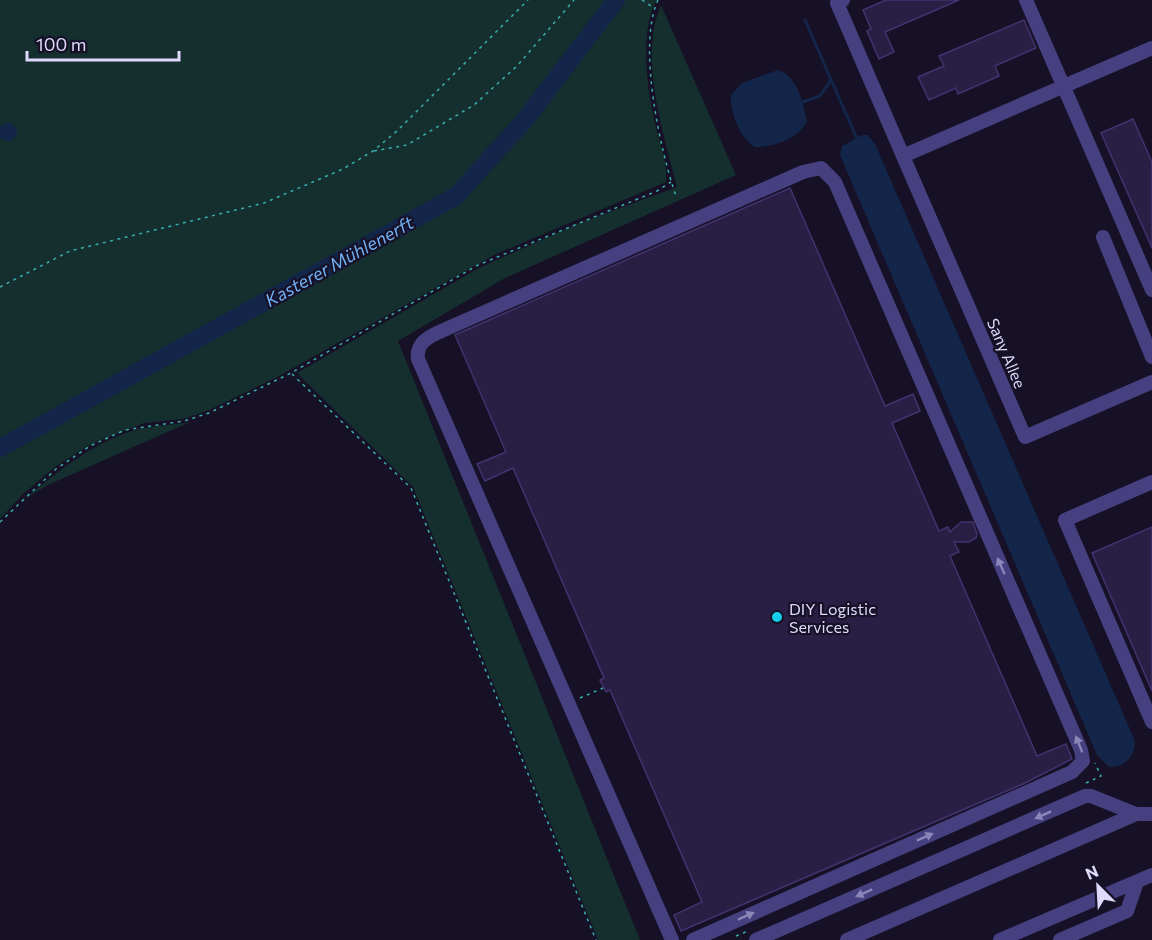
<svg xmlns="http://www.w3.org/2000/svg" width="1152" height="940" viewBox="0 0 1152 940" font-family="Commissioner,sans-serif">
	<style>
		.green { fill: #152f2f }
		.water { fill: #132549 }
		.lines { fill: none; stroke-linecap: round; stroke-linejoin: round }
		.stream { stroke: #132549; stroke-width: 3 }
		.river { stroke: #132549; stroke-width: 18 }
		.building { fill: #291f45; stroke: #42336f; stroke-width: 1.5 }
		.path { stroke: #3ab0ae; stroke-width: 1.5; stroke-dasharray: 3 4.5; stroke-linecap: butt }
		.minor { stroke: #464081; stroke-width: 14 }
		.oneway { fill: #8b85b8 }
		.poi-dot { fill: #15cced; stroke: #161126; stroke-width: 2 }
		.labels { text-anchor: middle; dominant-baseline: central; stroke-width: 4.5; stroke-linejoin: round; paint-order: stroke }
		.street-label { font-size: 16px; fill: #dfd9fc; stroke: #161126 }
		.poi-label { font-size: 16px; fill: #dfd9fc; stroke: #161126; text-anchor: start }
		.water-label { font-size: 18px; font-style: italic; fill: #70b0f4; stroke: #161126 }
	</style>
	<rect width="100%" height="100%" fill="#161126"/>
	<!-- green -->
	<path class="green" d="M0 0H613L521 119 454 193 0 446Z
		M625 0H657C639 29 647 91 655 123 659 142 668 163 666 182L496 254 279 376 207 411 183 419 144 423 91 444 55 467 23 494 0 519V450L458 197 526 123Z
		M661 5 736 175 505 278 398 341 640 940H598L413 487 297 373 479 268 577 224 677 187C664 135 638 57 661 5Z
		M190 422 50 484 26 498C61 469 98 438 144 428 159 425 175 425 190 422Z"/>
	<!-- water -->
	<path class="water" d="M778 70C798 76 803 104 807 122 797 139 774 147 755 147 741 140 729 111 731 95L742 83Z
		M-1 132a9 9 0 1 1 18 0a9 9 0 1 1-18 0Z
		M862 135H868L875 144 1135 741C1134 757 1126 767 1109 767L1097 755 840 155 842 146Z"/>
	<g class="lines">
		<!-- stream -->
		<path class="stream" d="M805 20 857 139
			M800 103 820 96 831 80"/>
		<!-- river -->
		<path class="river" d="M0 448 456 196 524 121 616 0"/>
	</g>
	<!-- building -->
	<path class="building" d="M886 0H959L885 32 894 52 879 59 867 31 871 29 863 10Z
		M1024 20 1036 48 995 66 999 76 958 94 956 88 929 100 918 77 944 66 939 56Z
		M1133 119 1152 162V248L1101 133Z
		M790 188 885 406 913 394 920 411 892 423 939 531 948 527 950 532 961 522H973L977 534 976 538 969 542H954L959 552 950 556 1037 756 1066 744 1072 759 1023 784 681 931 674 915 702 902 610 690 606 692 600 680 604 678 513 468 485 481 477 464 506 452 455 335Z
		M1152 527V691L1092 553Z"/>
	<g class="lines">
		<!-- path -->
		<path class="path" d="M642 0 654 8
			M658 0C637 45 660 150 676 196
			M374 151 407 145 474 105 517 66 574 0
			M0 287 70 251 264 203 343 169 373 151 397 131 528 0
			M292 374 411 488 596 940
			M0 522 56 469 90 446 125 430 184 421 209 413 291 373 478 265 657 191 671 182
			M580 698 603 688
			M1086 783 1101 776 1095 763
			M736 936 748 931"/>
		<!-- minor -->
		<path class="minor" d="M843 0 837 3 903 156 1152 48
			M1026 0 1152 290
			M903 156 1025 437 1152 382
			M1103 237 1152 357
			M1152 482 1065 520 1152 722
			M672 940 418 359C416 345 425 339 437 333L803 172 821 168 835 182 1081 750 1083 761 1072 772 693 940
			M756 940 1085 796H1091L1136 814
			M847 940 1136 814H1152
			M1000 940 1152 875
			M1060 940 1127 911 1137 882"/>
	</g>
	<!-- one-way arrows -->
	<defs><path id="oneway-solid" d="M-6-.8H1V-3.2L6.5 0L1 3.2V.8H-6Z" transform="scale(1.5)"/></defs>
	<g class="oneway">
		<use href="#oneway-solid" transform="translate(1001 566) rotate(-114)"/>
		<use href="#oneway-solid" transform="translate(1079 744) rotate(-111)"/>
		<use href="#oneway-solid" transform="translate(1043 815) rotate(156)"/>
		<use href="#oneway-solid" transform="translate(925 837) rotate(-24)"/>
		<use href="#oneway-solid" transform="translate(864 893) rotate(156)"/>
		<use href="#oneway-solid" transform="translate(746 916) rotate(-24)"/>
	</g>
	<!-- markers -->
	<circle class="poi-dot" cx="777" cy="617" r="6"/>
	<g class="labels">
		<!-- street labels -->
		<g class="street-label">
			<text transform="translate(1007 353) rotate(67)">Sany Allee</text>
		</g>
		<!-- poi labels -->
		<g class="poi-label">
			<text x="789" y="608">DIY Logistic<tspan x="789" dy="18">Services</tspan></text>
		</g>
		<!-- water labels -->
		<g class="water-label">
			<text transform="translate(339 261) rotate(-29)">Kasterer Mühlenerft</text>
		</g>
	</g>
	<!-- north arrow -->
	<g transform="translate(1098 886) rotate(336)" stroke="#161126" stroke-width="4.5" paint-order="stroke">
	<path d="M0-4.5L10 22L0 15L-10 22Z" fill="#dfd9fc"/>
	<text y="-9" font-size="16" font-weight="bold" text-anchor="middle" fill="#dfd9fc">N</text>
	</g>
	<!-- scale -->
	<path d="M27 51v9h152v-9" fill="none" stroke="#dfd9fc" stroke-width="3"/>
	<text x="36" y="51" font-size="18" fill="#dfd9fc" stroke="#161126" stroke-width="4.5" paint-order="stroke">100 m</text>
</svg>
